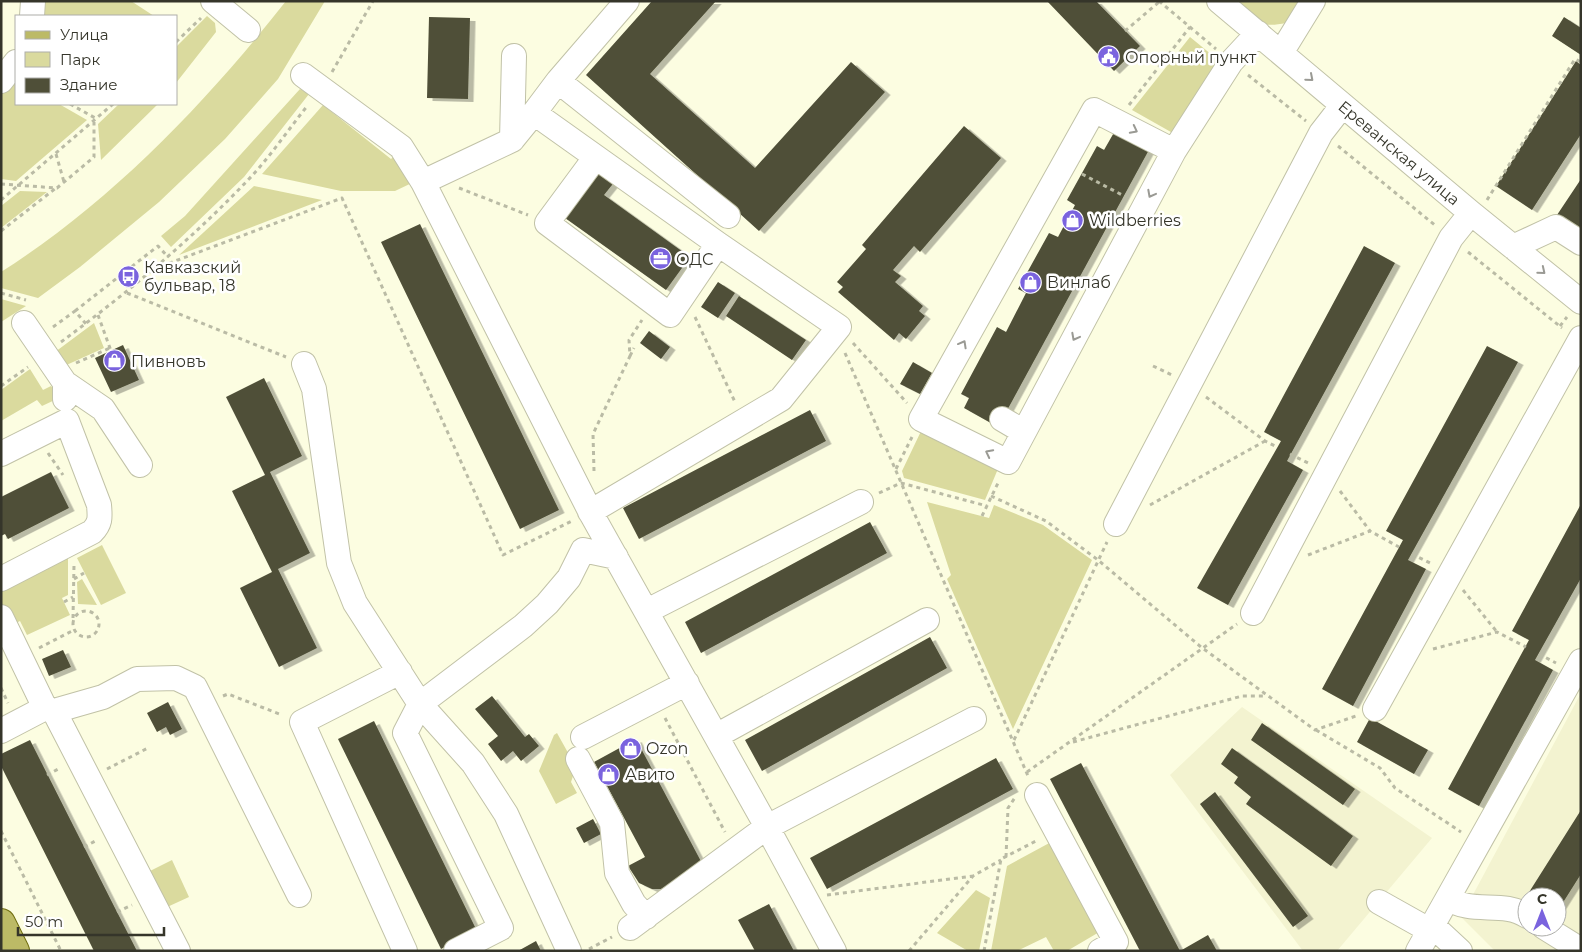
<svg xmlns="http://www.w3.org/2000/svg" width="1582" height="952" viewBox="0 0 1582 952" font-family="Montserrat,sans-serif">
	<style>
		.built { fill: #f3f3d0; fill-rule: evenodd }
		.green { fill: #dada9e }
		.building { fill: #4f4f38; filter: url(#shadow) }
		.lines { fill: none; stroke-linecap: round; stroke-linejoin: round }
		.minor-casing { stroke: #c1c2a7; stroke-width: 26 }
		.major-casing { stroke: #706e0f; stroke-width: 30 }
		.path { stroke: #babba5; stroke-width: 3; stroke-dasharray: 4 4; stroke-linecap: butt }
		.minor { stroke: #fff; stroke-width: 24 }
		.major { stroke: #bcba66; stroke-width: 28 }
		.oneway { stroke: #9a9a94 }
		.labels { text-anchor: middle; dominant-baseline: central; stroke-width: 5; stroke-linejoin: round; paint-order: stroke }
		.poi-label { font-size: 16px; fill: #35352a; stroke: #fff; text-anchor: start }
		.street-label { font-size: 16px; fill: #35352a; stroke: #fff }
	</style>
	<defs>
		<filter id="shadow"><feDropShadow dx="5.5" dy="3" stdDeviation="0" flood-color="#0004"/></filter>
	</defs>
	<rect width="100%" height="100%" fill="#fcfde1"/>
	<!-- built -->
	<path class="built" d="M1581 693V951H1495L1461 917ZM1527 897H1557V927H1527Z
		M1242 707 1432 838 1337 951H1303L1170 775Z"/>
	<!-- green -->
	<path class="green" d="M40 1H131L154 16H39Z
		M286 1H325L278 79 225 139 159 202 80 267 38 298 1 288V272C111 202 206 103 286 1Z
		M1231 1H1298L1286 23C1257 29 1251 19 1231 1Z
		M207 16 215 23 216 32 176 83V47Z
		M1190 37 1223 64 1178 136 1132 110Z
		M16 79V104H59L87 120 16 181 1 179V91Z
		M300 89 309 94 244 177 171 247 161 236 185 216Z
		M119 104H158L101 160 98 124Z
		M323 105 391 159 398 152 416 181 395 191H341L262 174Z
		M254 186 322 200 179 255Z
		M20 191 47 192 1 228V206Z
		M1 299 26 306 1 322Z
		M94 323 104 348 62 367 55 352Z
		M30 369 43 390 51 386 59 398 42 406 37 400 1 421V390Z
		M923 427 1000 464 985 500 904 478 902 471Z
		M927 502 989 518 994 505 1043 525 1092 560 1013 729 947 579 951 575Z
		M102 545 126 593 101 605 77 558Z
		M68 555V595L62 598 70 615 27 635 20 621 12 625 1 602V590Z
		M82 579 97 605 78 604 77 582Z
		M557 733 576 767 571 782 577 793 556 804 539 771 554 735Z
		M1053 841 1101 931 1067 951H1054L1046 937 1017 951H991L1007 866Z
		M172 860 189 897 165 908 148 872Z
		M976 890 990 898 979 951H968L937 933Z"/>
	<!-- building -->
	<path class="building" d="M652 1H716L650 74 755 168 851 62 885 92 759 231 586 75Z
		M1047 1H1096L1140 46 1114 71Z
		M429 17 470 18 468 99 427 98Z
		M1564 17 1581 28V55L1552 36Z
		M1576 61 1581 65V134L1532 210 1496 186Z
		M964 126 1001 158 920 252 914 246 893 270 901 276 895 282 923 306 919 311 925 316 906 339 899 333 894 340 838 292 843 287 837 282 866 249 862 245Z
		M1116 129 1150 148 998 427 964 408 969 398 961 394 997 327 1006 332 1026 293 1018 289 1049 233 1058 237 1075 205 1067 200 1097 146 1104 150Z
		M601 169 616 180 604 195 690 257 666 290 565 218Z
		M1581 179V239L1553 221Z
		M420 224 559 510 520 529 381 242Z
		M1364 246 1395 263 1287 461 1303 470 1228 605 1197 588 1281 441 1264 432Z
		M718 282 735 293 718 318 701 307Z
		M739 296 806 340 792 360 726 316Z
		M649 331 670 347 661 359 640 343Z
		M123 345 139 380 111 392 95 358Z
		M1487 346 1518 362 1408 560 1426 569 1353 706 1322 689 1403 540 1386 531Z
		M913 362 932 373 920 394 900 384Z
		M264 378 302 456 270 472 310 553 278 569 317 648 279 667 240 588 272 572 232 491 265 475 226 397Z
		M810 410 826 441 639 539 623 508Z
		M51 472 69 508 8 539 5 534 1 536V497Z
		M1581 504V578L1535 660 1553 670 1479 806 1448 789 1529 640 1512 631Z
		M870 522 887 553 701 653 685 622Z
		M930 637 947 668 762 771 745 740Z
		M63 650 71 667 49 676 42 659Z
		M492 696 525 737 529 734 539 746 521 761 513 751 501 761 488 744 498 736 475 709Z
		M168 702 182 729 170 735 166 727 157 732 147 713Z
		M1370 718 1428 750 1414 774 1357 742Z
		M374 721 477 931 441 949 338 739Z
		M1262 723 1355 789 1343 805 1251 740Z
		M636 739 704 867 661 889H652L639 883 628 866 645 857 594 762Z
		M30 740 117 912 137 951H94L1 766V754Z
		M1232 748 1353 836 1331 866 1246 804 1251 797 1234 783 1238 777 1221 764Z
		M996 758 1013 789 827 889 810 858Z
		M1081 763 1180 951 1208 935 1217 951H1140L1050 779Z
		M1215 792 1308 916 1293 927 1200 804Z
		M1581 810V874L1557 912V897H1526Z
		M593 819 601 834 584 843 576 828Z
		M769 904 794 951H755L738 920Z
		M536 941 541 951H518Z"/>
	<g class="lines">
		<defs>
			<path id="minor" d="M213 1 248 30
				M1219 1 1471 213 1581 302
				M32 16 33 1
				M1281 53 1313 1
				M303 75 401 147 423 182 592 515 767 827 834 951
				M1 81 16 62
				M558 81 627 1
				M534 113 558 81 728 216
				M512 140 534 113 718 244 839 327 781 399 590 512
				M1174 151 1094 110 921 419 1008 462 1174 151 1231 62 1258 33
				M595 158 547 223 670 315 718 244
				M423 182 512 140 514 56
				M1513 247 1556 227 1581 243
				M24 323 65 383V399
				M304 364 314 389 339 563 355 603 420 704 473 763 506 814 569 951
				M65 383 103 409 140 465
				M1002 419 1024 432
				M1 454 67 421 99 505C100 517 101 523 92 532L1 579
				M1116 524 1321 133 1342 106
				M647 611 861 502
				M1253 613 1451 238 1471 213
				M1 617 45 708
				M400 672 302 722 405 951
				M1375 709 1581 338
				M54 711 103 697 137 679 176 678 195 687 299 895
				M1 731 45 708 54 711 178 951
				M716 736 927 620
				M583 737 687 683
				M578 759 612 823 617 873 634 904 646 917
				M1037 795 1116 942 1100 951
				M1448 898C1471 915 1503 900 1527 916
				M1379 902 1429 930
				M1432 925 1460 951
				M1544 927 1581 950
				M630 928 767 827 974 719
				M456 951 501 928 405 733 420 704 523 626 547 604 569 578 583 550 616 557
				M1418 951 1581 661"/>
			<path id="major" d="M1 923 15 951"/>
		</defs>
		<!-- minor casing -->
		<use href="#minor" class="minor-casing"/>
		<!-- major casing -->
		<use href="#major" class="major-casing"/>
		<!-- path -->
		<path class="path" d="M1159 1 1216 49
			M830 2V1
			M1125 31 1159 2
			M176 42 201 18
			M332 72 373 1
			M1248 75 1306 121
			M70 104 97 119
			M1129 105 1190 27
			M1338 146 1436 226
			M56 154 64 182
			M1082 174 1126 197
			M1 184 57 188 94 157V122
			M459 188 528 215
			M1 200 113 104
			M1487 200 1575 59 1581 62
			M1 231 56 188
			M1468 252 1562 328
			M154 269 342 198 503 555 572 521
			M1 293 26 300
			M127 293 286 357
			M75 311 158 246 168 257
			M98 315 111 351
			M695 317 735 402
			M1560 326 1567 317
			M53 327 75 311 86 324
			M61 342C127 293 191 240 248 180 270 157 288 130 308 105
			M853 343 907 403
			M845 353 1028 776
			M630 356 634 348
			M76 363 110 348
			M1153 366 1172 375
			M1 386 28 367
			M1206 397 1265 441 1277 447
			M48 453 63 475
			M1290 454 1308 463
			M896 469 912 437
			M594 471 593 434 630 356 629 340 642 320
			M1340 491 1370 531
			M879 493 901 483 987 506
			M991 496 1046 521 1098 560 1201 647 1315 730 1356 716
			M1150 505 1265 441
			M982 516 999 481
			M1412 554 1432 564
			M1308 555 1370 531 1399 547
			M74 579 84 573
			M1463 590 1497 632
			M64 602 73 597
			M73 624a13 13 0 1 1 26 0a13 13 0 1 1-26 0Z
			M73 618 74 565
			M39 648 74 630
			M1433 649 1497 632 1526 647
			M1539 654 1556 663
			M1 688 8 703
			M223 696 228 694 282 715
			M665 718 725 832
			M1316 730 1380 768 1395 788 1461 832
			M1014 740 1107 542
			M1073 742 1242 696H1265
			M107 769 148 748
			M1027 772 1237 624
			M47 775 60 768
			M1 831 61 951
			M84 847 97 840
			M1006 857 1008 808 1016 796
			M827 895 973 876
			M117 912 132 905
			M589 949 612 937
			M909 951 973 876 1001 860
			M984 951 1001 859 1038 840"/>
		<!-- minor -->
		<use href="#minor" class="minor"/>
		<!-- major -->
		<use href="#major" class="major"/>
	</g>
	<!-- one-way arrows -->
	<defs><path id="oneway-chevron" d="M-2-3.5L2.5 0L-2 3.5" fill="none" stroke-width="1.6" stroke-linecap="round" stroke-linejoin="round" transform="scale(1.25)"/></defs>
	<g class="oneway">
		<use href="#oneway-chevron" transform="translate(1310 78) rotate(41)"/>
		<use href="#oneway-chevron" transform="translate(1134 130) rotate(27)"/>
		<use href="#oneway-chevron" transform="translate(1151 194) rotate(118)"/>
		<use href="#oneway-chevron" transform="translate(1542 271) rotate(39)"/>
		<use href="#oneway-chevron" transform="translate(1075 337) rotate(118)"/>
		<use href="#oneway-chevron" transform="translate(963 344) rotate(-61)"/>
		<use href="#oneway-chevron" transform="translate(989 453) rotate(-153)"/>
	</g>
	<!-- icons -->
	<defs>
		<symbol id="civic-disc" viewBox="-11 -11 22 22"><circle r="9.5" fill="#7a63de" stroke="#fff"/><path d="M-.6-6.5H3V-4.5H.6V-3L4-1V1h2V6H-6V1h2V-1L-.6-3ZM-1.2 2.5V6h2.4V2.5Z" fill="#fff"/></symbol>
		<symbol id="shop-disc" viewBox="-11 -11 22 22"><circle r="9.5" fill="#7a63de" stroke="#fff"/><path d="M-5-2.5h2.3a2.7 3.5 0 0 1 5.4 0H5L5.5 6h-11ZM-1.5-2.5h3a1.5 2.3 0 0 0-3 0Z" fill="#fff"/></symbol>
		<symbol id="office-disc" viewBox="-11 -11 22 22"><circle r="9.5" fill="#7a63de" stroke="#fff"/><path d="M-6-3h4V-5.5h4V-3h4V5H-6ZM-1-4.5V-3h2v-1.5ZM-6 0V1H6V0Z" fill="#fff"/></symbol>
		<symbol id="bus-disc" viewBox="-11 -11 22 22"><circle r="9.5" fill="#7a63de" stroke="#fff"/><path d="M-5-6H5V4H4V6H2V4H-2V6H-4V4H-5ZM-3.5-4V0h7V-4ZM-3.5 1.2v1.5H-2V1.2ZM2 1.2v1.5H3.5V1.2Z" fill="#fff"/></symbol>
	</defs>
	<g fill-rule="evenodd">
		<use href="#civic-disc" x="1096" y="44" width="25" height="25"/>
		<use href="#shop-disc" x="1060" y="208" width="25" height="25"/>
		<use href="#office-disc" x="648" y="246" width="25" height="25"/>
		<use href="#bus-disc" x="116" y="264" width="25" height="25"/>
		<use href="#shop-disc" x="1018" y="270" width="25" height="25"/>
		<use href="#shop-disc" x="102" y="348" width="25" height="25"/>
		<use href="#shop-disc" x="618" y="736" width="25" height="25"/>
		<use href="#shop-disc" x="596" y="762" width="25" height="25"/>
	</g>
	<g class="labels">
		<!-- poi labels -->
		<g class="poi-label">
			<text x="1125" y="57">Опорный пункт</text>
			<text x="1089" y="220">Wildberries</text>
			<text x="676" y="259">ОДС</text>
			<text x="144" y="267">Кавказский<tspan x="144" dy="18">бульвар, 18</tspan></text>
			<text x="1047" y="282">Винлаб</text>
			<text x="131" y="361">Пивновъ</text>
			<text x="646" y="748">Ozon</text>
			<text x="625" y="774">Авито</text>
		</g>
		<!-- street labels -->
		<g class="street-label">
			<text transform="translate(1399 153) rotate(40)">Ереванская улица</text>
		</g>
	</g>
	<!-- border -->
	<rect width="1582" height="952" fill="none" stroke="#35352a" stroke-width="5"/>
	<!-- legend -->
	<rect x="15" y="15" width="162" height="90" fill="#ffffff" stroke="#aeaeaa"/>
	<rect x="25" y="31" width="25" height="8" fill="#bcba66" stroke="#aeaeaa"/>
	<text x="60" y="40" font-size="15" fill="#35352a">Улица</text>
	<rect x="25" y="52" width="25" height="15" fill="#dada9e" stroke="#aeaeaa"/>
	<text x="60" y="65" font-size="15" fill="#35352a">Парк</text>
	<rect x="25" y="78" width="25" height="15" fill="#4f4f38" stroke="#aeaeaa"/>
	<text x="60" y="90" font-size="15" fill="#35352a">Здание</text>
	<!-- north arrow -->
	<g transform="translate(1542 912)"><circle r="24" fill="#ffffff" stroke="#aeaeaa"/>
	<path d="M0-4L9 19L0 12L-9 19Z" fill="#7a63de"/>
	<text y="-8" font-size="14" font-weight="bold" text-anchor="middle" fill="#35352a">С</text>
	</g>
	<!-- scale -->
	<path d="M18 927v8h146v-8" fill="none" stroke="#35352a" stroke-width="2.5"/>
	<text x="25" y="927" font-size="15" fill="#35352a" stroke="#ffffff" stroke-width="4" paint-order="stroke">50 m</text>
</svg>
